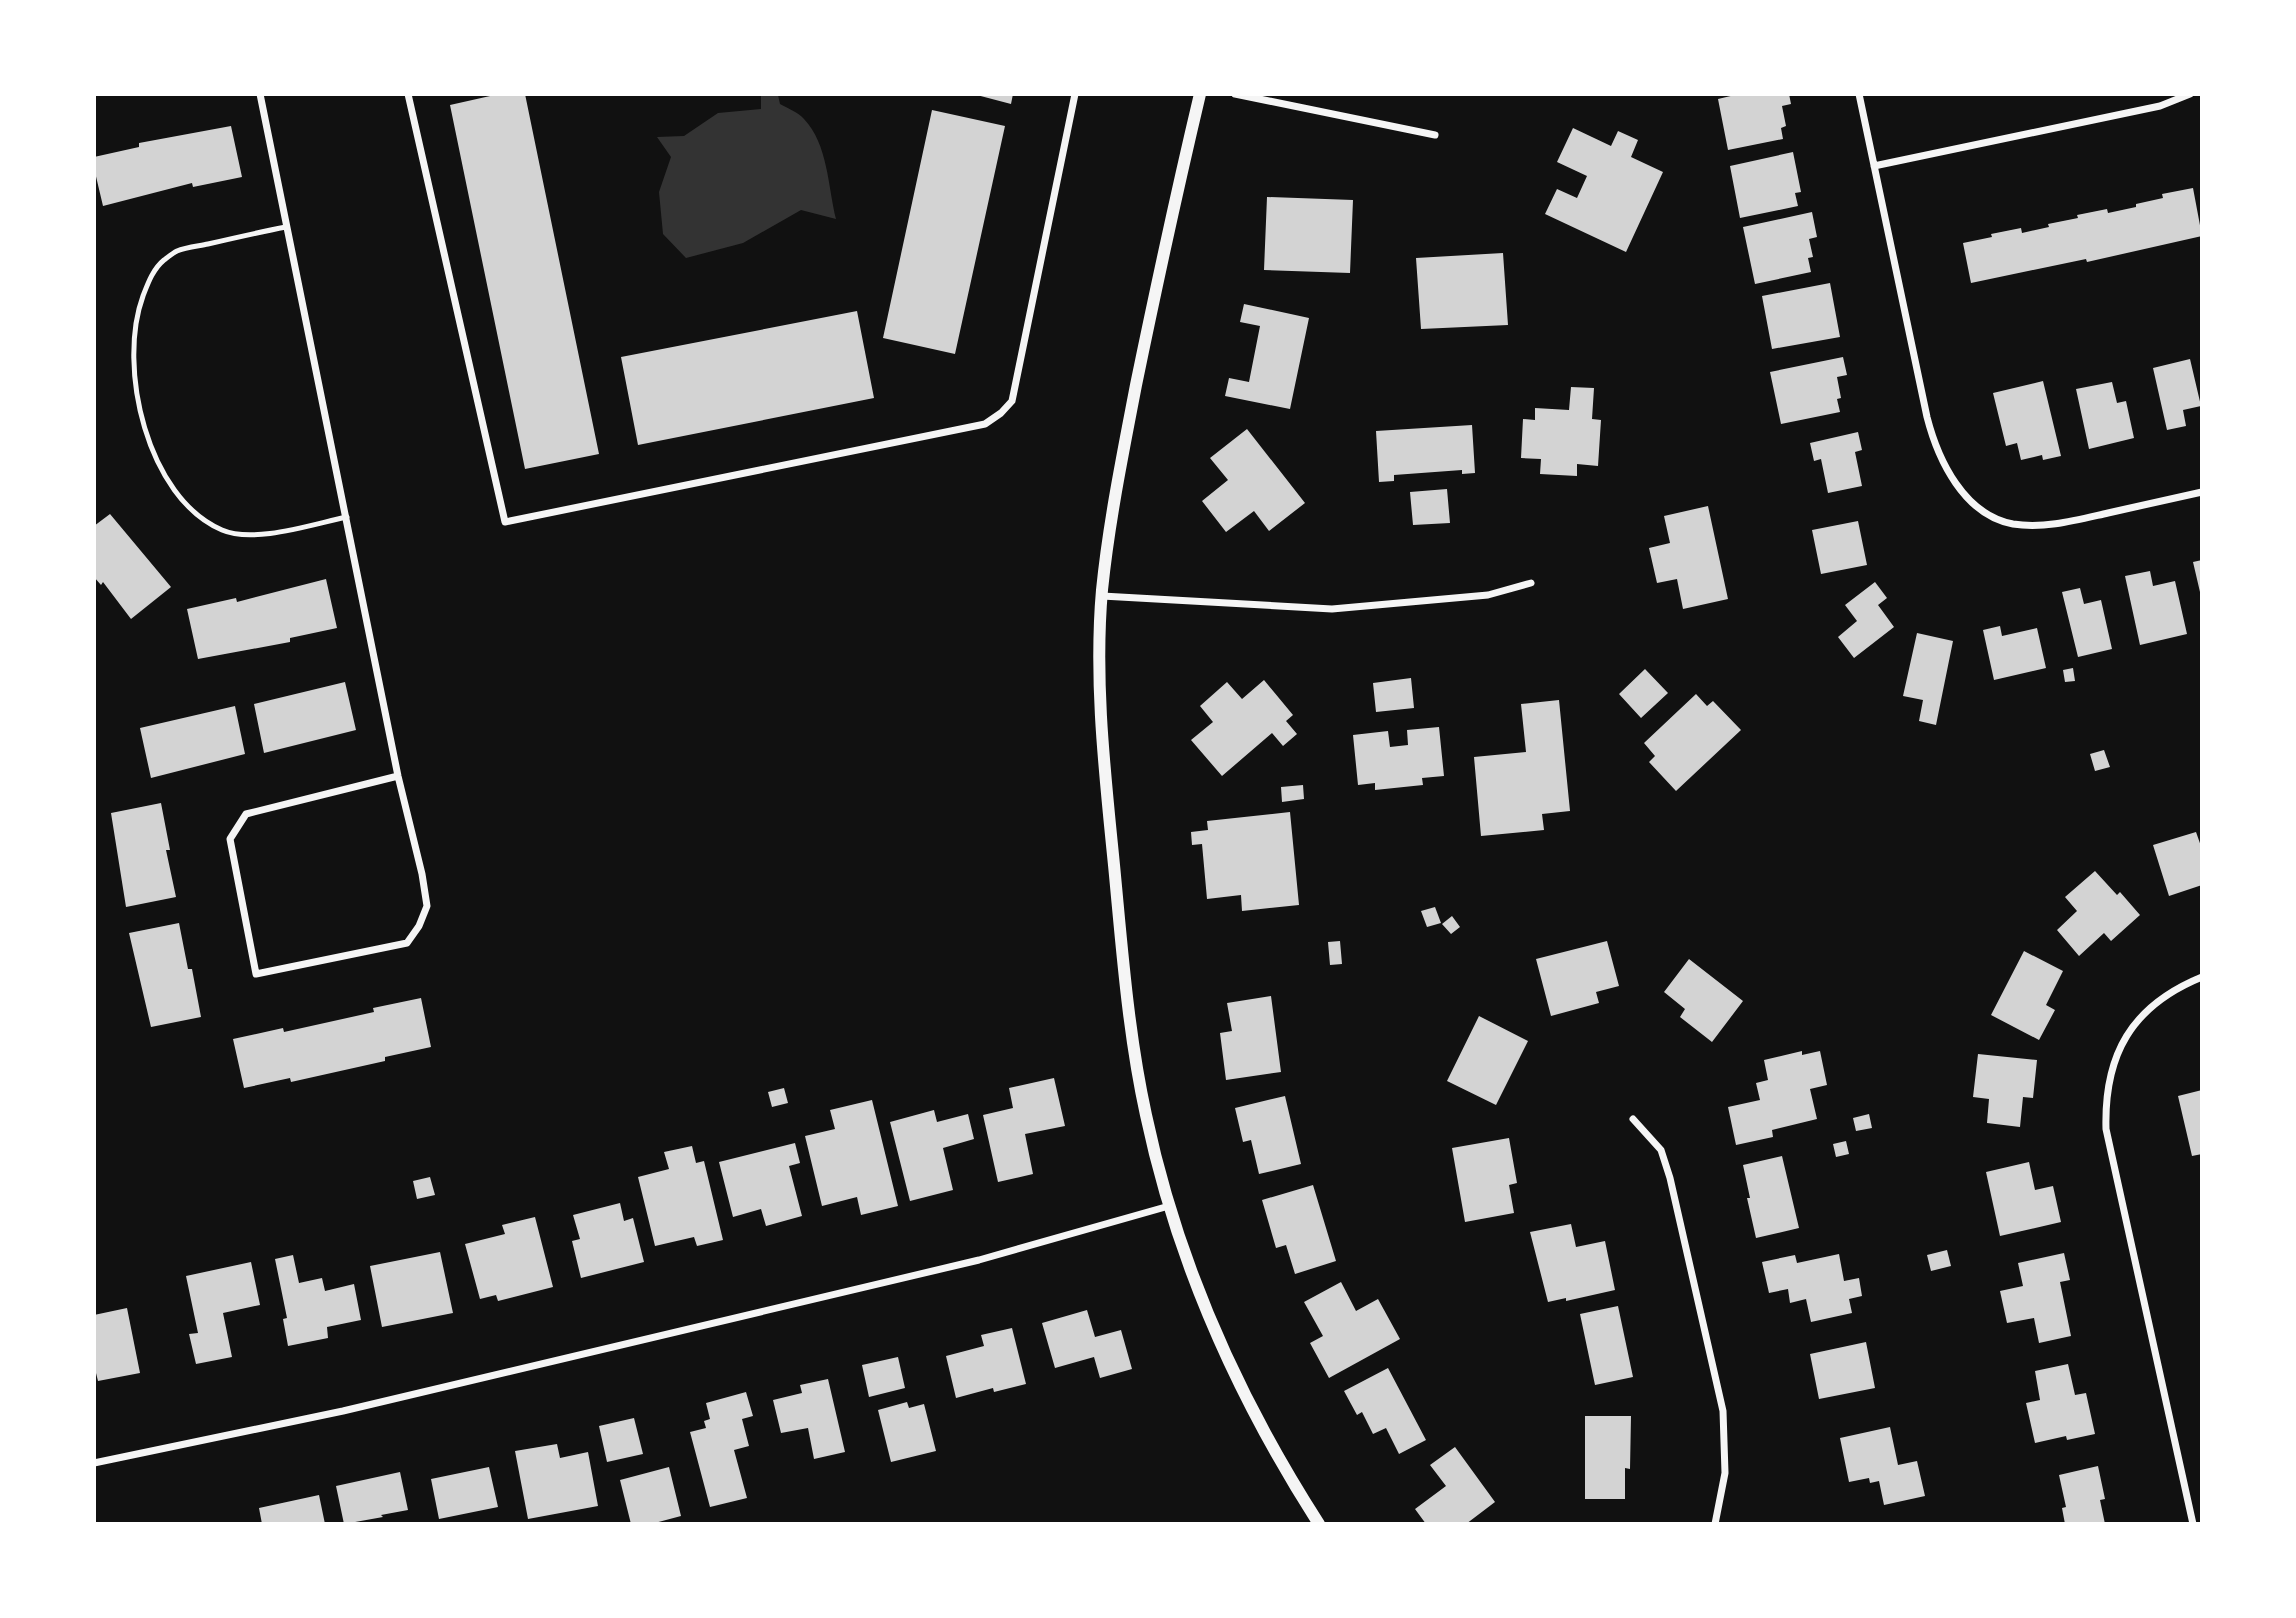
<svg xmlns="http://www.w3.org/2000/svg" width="2296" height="1618" viewBox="0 0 2296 1618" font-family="Quicksand,sans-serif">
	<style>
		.water { fill: #333 }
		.building { fill: #d3d3d3 }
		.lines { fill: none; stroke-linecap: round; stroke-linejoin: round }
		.service { stroke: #f5f5f5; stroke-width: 5 }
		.minor { stroke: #f5f5f5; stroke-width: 7 }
		.tertiary { stroke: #f5f5f5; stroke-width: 12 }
	</style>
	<rect width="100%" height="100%" fill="#111"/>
	<!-- water -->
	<path class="water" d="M761 95H778L780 104C787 108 798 112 804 119 828 144 828 187 836 219L801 210 743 243 686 258 663 234 659 192 671 157 657 137 684 136 718 113 761 109Z"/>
	<!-- building -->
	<path class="building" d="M499 94H525L599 454 525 469 450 105Z
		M973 94H1013L1011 104Z
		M1739 94H1789L1791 104 1782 106 1786 126 1781 128 1783 139 1728 150 1718 99Z
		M932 110 1005 126 955 354 883 338Z
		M231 126 242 177 193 187 192 183 103 206 94 168V157L139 147V143Z
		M1573 128 1611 146 1618 131 1638 140 1631 157 1663 172 1626 252 1545 214 1557 189 1577 198 1587 176 1557 162Z
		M1793 152 1801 192 1795 193 1798 206 1740 218 1730 166Z
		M2193 188 2202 236 2087 262 2086 259 1971 283 1963 243 1992 237 1991 234 2021 228 2022 233 2049 227 2048 224 2078 218 2077 215 2107 209 2108 213 2136 207V204L2163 198 2162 194Z
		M1267 197 1353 200 1350 273 1264 270Z
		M1812 212 1817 237 1809 239 1813 257 1808 258 1811 272 1755 284 1743 227Z
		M1503 253 1508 325 1421 329 1416 258Z
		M1830 283 1840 337 1772 349 1762 296Z
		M1244 304 1309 318 1290 409 1225 396 1229 378 1249 382 1260 326 1240 322Z
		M857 311 874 398 638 445 621 357Z
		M1843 357 1847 375 1837 377 1841 398 1837 399 1840 412 1781 424 1770 372Z
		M2190 359 2201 406 2183 410 2186 426 2167 430 2153 368Z
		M2043 381 2061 456 2043 460 2042 455 2021 460 2017 443 2006 446 1993 393Z
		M2112 382 2117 403 2126 401 2134 438 2089 449 2076 389Z
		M1571 387 1594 388 1592 419 1601 420 1598 466 1577 464V476L1540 474 1541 459 1521 458 1523 419 1535 420V408L1569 410Z
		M1472 425 1475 473 1462 474V470L1394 475V481L1379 482 1376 431Z
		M1247 429 1305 503 1269 531 1254 511 1226 532 1202 501 1228 480 1210 458Z
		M1858 432 1862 450 1855 452 1862 486 1828 493 1821 459 1814 461 1810 443Z
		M1447 489 1450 523 1413 525 1410 492Z
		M1708 506 1728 599 1683 609 1677 579 1657 583 1649 548 1670 543 1664 516Z
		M110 514 171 587 131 619 103 582 101 585 94 577V526Z
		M1858 521 1867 565 1821 574 1812 530Z
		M2202 560V592H2200L2193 562Z
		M2150 571 2153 586 2175 581 2187 634 2140 645 2125 576Z
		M326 579 337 628 290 638V642L198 659 187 609 236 598 237 602Z
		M1875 582 1887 598 1878 605 1894 627 1854 658 1838 637 1857 621 1845 605Z
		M2080 588 2084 604 2101 600 2112 649 2078 657 2062 592Z
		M2000 626 2002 636 2037 628 2046 668 1994 680 1983 630Z
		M1917 633 1953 641 1936 725 1919 721 1923 700 1903 696Z
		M2073 668 2075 681 2065 682 2063 670Z
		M1645 669 1668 693 1641 718 1619 694Z
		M1411 678 1414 708 1376 712 1373 683Z
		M1264 680 1293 715 1286 721 1297 734 1283 746 1272 733 1222 776 1191 740 1213 722 1200 706 1227 682 1242 699Z
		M345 682 356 730 264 753 254 704Z
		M1696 694 1707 706 1713 701 1741 730 1676 791 1649 762 1655 756 1644 743Z
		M1559 700 1570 811 1542 814 1544 830 1481 836 1474 757 1526 752 1521 704Z
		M235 706 245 754 151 778 140 728Z
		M1439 727 1444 776 1422 778 1423 785 1375 790V783L1358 785 1353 735 1388 731 1390 747 1408 745 1407 730Z
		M2104 750 2110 767 2095 771 2090 754Z
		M1303 785 1304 799 1282 802 1281 787Z
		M161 803 170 850H166L176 897 126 907 111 813Z
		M1290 812 1299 905 1242 911 1241 895 1207 899 1202 844 1192 845 1191 832 1208 830 1207 821Z
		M2196 832 2202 849V885L2169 896 2153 845Z
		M2095 871 2117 895 2120 892 2140 915 2111 941 2104 933 2079 956 2057 930 2077 911 2065 897Z
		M1435 907 1441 923 1427 927 1421 911Z
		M1452 916 1460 927 1451 934 1442 924Z
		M179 923 188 969H192L201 1017 151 1027 129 933Z
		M1340 941 1342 964 1330 965 1328 942Z
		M1607 941 1619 986 1596 992 1599 1003 1551 1016 1536 959Z
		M2024 951 2063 971 2046 1005 2055 1010 2039 1040 1991 1015Z
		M1689 959 1743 1001 1712 1042 1680 1017 1685 1009 1664 992Z
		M1271 996 1281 1072 1226 1080 1220 1033 1232 1031 1227 1003Z
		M421 998 431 1047 385 1057V1061L291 1082 290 1078 244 1088 233 1039 283 1028 284 1032 374 1012 373 1008Z
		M1479 1016 1528 1041 1496 1105 1447 1081Z
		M1802 1051V1055L1820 1051 1827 1085 1810 1089 1817 1119 1772 1130 1773 1137 1736 1145 1728 1107 1760 1100 1756 1083 1768 1080 1764 1060Z
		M1978 1054 2037 1060 2033 1098 2023 1097 2020 1127 1987 1123 1989 1099 1973 1097Z
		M1054 1078 1065 1126 1025 1134 1033 1174 998 1182 983 1115 1013 1108 1009 1088Z
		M784 1088 788 1103 772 1107 768 1092Z
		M2202 1090V1154L2192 1156 2178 1096Z
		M1285 1096 1301 1164 1259 1174 1251 1140 1243 1142 1235 1108Z
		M872 1100 898 1206 861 1215 857 1197 822 1206 805 1136 835 1129 830 1110Z
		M934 1110 937 1122 968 1114 974 1139 943 1148 953 1190 910 1201 890 1122Z
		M1869 1114 1872 1128 1856 1131 1853 1118Z
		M1509 1138 1517 1183 1509 1185 1514 1213 1465 1222 1452 1148Z
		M1846 1141 1849 1154 1836 1157 1833 1144Z
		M795 1143 800 1163 789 1166 802 1216 766 1226 761 1209 733 1217 719 1162Z
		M692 1146 696 1163 704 1161 723 1240 697 1246 694 1237 655 1246 638 1177 669 1169 664 1152Z
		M1782 1156 1799 1228 1756 1238 1747 1198H1750L1743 1165Z
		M2029 1162 2035 1190 2053 1186 2061 1222 2000 1236 1986 1172Z
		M430 1177 435 1195 417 1199 413 1181Z
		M1313 1185 1336 1261 1295 1274 1286 1245 1276 1248 1262 1200Z
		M620 1203 624 1221 633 1218 644 1262 581 1278 572 1241 580 1239 573 1215Z
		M535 1217 553 1287 498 1301 496 1295 480 1299 465 1244 505 1234 502 1225Z
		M1571 1224 1576 1247 1605 1241 1615 1290 1566 1301V1298L1548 1302 1530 1232Z
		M1947 1250 1951 1266 1931 1271 1927 1255Z
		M440 1252 453 1313 382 1327 370 1266Z
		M2064 1253 2070 1280 2060 1282 2071 1336 2039 1343 2034 1318 2007 1323 2000 1291 2023 1286 2018 1263Z
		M1839 1254 1844 1281 1859 1278 1862 1296 1849 1299 1852 1313 1811 1322 1806 1299 1790 1303 1788 1289 1769 1293 1762 1262 1795 1255 1797 1263Z
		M293 1255 299 1283 322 1278 325 1291 354 1284 361 1320 327 1327 328 1338 288 1346 283 1319 287 1318 275 1259Z
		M251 1262 260 1305 223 1313 232 1357 196 1364 189 1334 198 1333 186 1276Z
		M1341 1282 1356 1311 1378 1299 1400 1339 1329 1378 1310 1343 1323 1336 1304 1302Z
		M1618 1306 1633 1377 1595 1385 1580 1314Z
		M127 1308 140 1373 98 1381 94 1365V1315Z
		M1087 1310 1095 1337 1121 1330 1132 1369 1100 1378 1094 1357 1055 1368 1042 1323Z
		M1012 1328 1026 1384 994 1392 993 1388 956 1398 946 1356 984 1346 981 1335Z
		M1866 1342 1875 1388 1819 1399 1810 1354Z
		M898 1357 905 1388 869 1397 862 1365Z
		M2068 1364 2075 1395 2086 1393 2095 1434 2067 1440 2066 1436 2035 1443 2026 1403 2040 1400 2035 1371Z
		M1388 1368 1426 1440 1399 1454 1386 1428 1373 1434 1362 1412 1357 1415 1344 1391Z
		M828 1379 845 1452 814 1459 808 1428 781 1433 773 1400 802 1393 800 1385Z
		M746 1392 753 1416 742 1419 749 1446 734 1450 747 1498 710 1507 690 1432 706 1428 704 1421 710 1419 706 1403Z
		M907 1402 909 1408 924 1404 936 1451 891 1462 878 1410Z
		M1585 1416H1631L1630 1469 1625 1468V1499H1585Z
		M634 1418 643 1454 607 1462 599 1426Z
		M1890 1427 1898 1465 1917 1461 1925 1496 1884 1505 1879 1481 1870 1483 1869 1478 1849 1482 1840 1438Z
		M557 1444 560 1458 588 1452 598 1506 528 1519 515 1451Z
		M1455 1447 1495 1502 1466 1524H1426L1415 1509 1446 1486 1430 1465Z
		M2098 1466 2105 1499 2100 1500 2105 1524H2065L2062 1508 2066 1507 2059 1475Z
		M489 1467 498 1507 439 1519 431 1479Z
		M669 1467 681 1516 651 1524H631L620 1480Z
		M400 1472 408 1510 381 1515 383 1517 344 1524 336 1486Z
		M319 1495 325 1524H262L259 1508Z"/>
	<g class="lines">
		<!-- service -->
		<path class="service" d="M286 227C260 232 234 238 208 244 199 246 186 247 177 251 173 253 168 257 164 260 153 269 148 283 143 296 117 367 147 498 222 530 254 544 313 524 347 517"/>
		<!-- minor -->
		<path class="minor" d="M260 94 398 776 422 874 427 906 419 926 407 943 256 974 230 839 246 814 398 776
			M408 94 505 522 985 424 1001 413 1012 401 1075 94
			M1235 94 1435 135
			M1859 94 1927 417C1938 460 1964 515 2013 524 2045 529 2077 520 2108 513 2139 506 2170 499 2202 492
			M1874 166 2160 106 2190 94
			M1102 596 1332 609 1488 595 1531 583
			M1633 1119 1661 1150 1670 1178 1723 1411 1725 1473 1715 1524
			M94 1463 343 1411 979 1260 1169 1206
			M2193 1524 2106 1129C2104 1055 2131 1006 2202 977"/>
		<!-- tertiary -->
		<path class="tertiary" d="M1200 94C1177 191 1156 288 1136 385 1123 453 1109 521 1102 590 1094 681 1105 774 1114 865 1122 948 1128 1033 1146 1115 1177 1262 1238 1398 1319 1524"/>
	</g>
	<!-- border -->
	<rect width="2296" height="1618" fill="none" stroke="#ffffff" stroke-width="192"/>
</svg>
